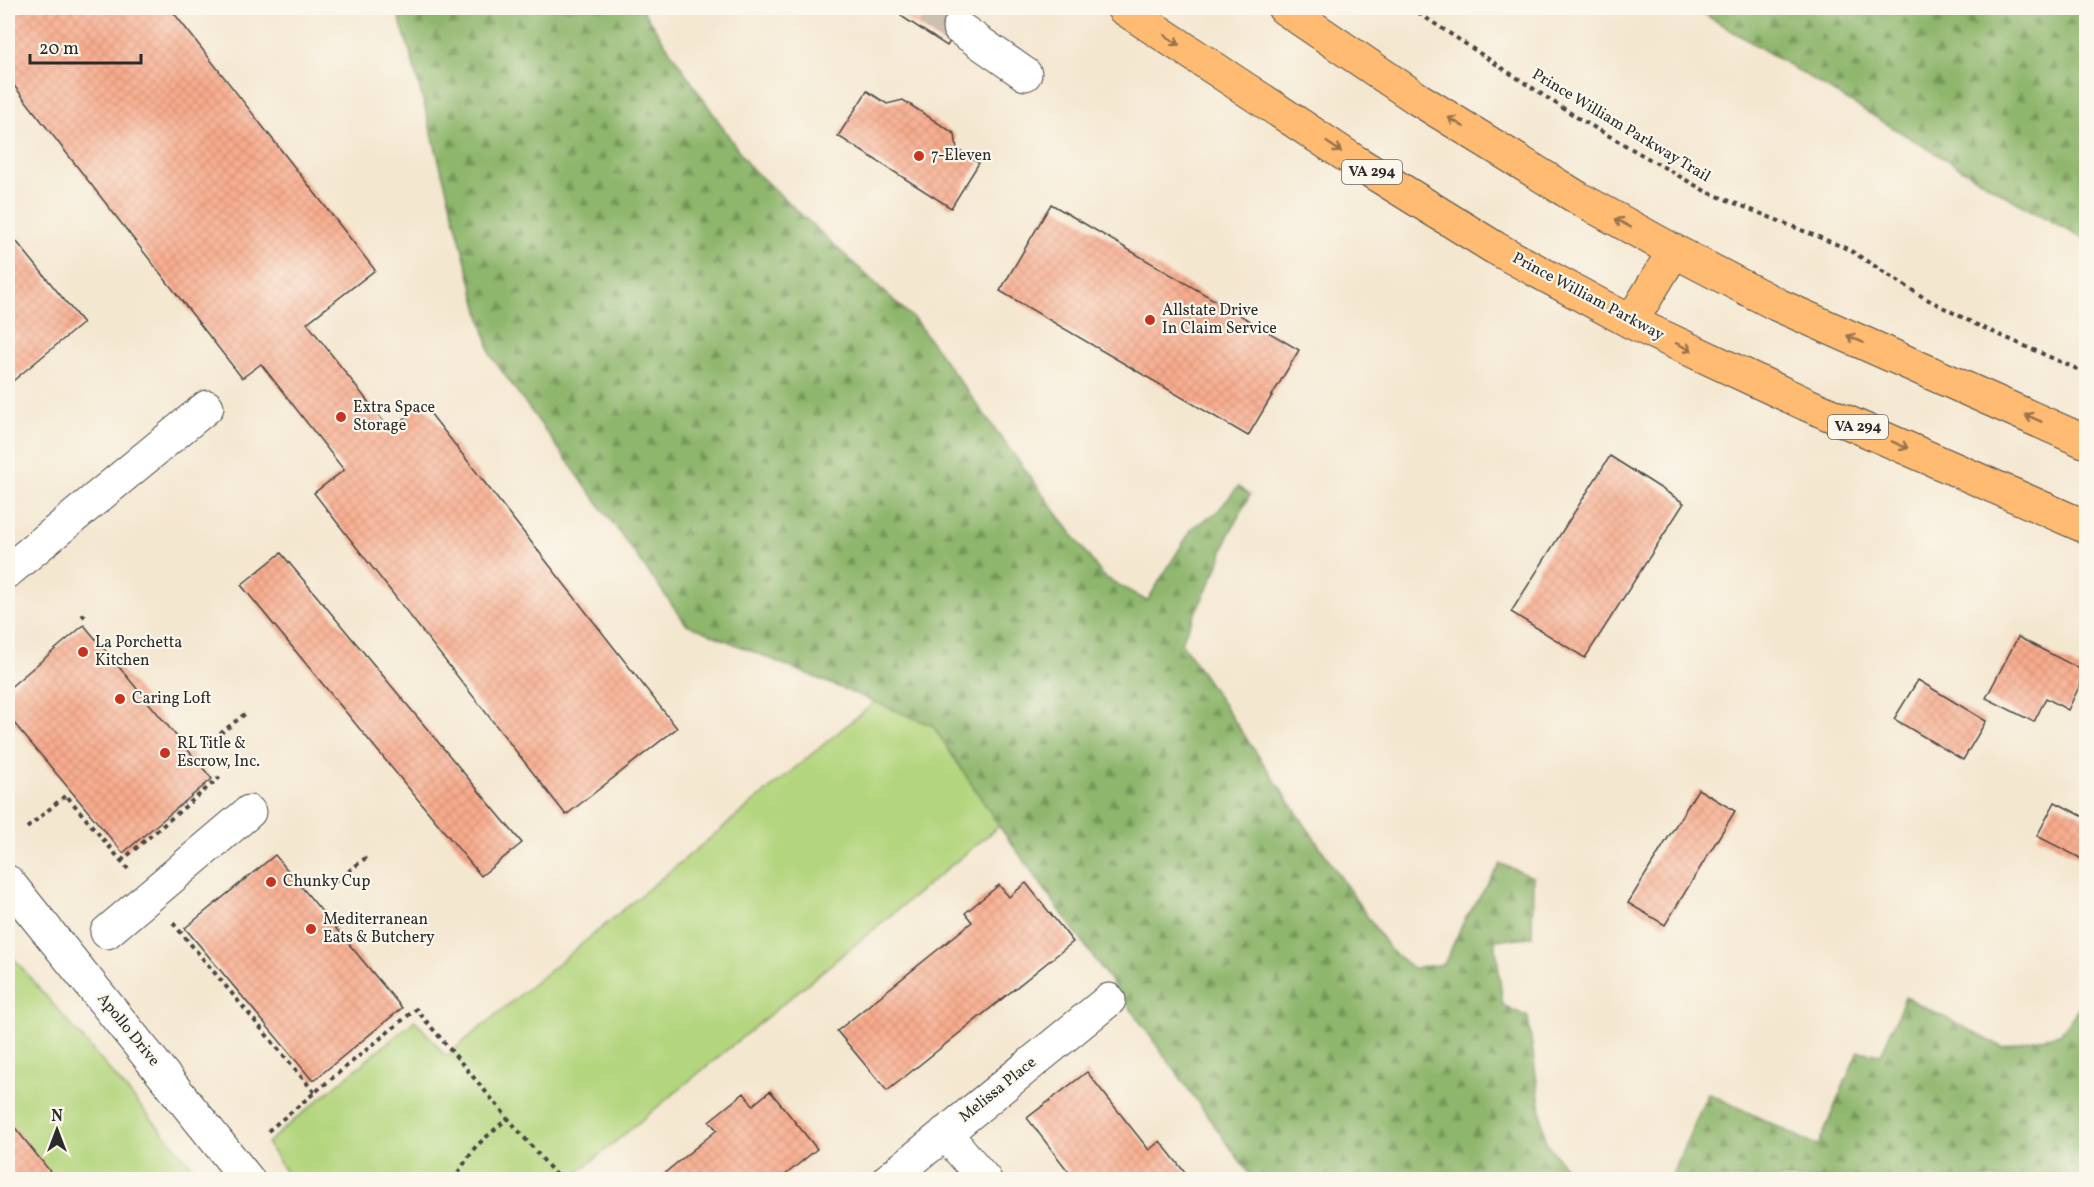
<svg xmlns="http://www.w3.org/2000/svg" width="2094" height="1187" viewBox="0 0 2094 1187" font-family="Vollkorn,serif">
	<style>
		.forest { fill: url(#forest-firs); stroke: #5c704c; stroke-width: 1.5 }
		.green { fill: #b3d57d; stroke: #6f8054; stroke-width: 1.5 }
		.building { fill: url(#building-cross-hatch) }
		.lines { fill: none; stroke-linecap: round; stroke-linejoin: round }
		.minor-tunnel { stroke: #ccc1af; stroke-width: 33; stroke-dasharray: 33 16; stroke-linecap: butt }
		.minor-casing { stroke: #494744; stroke-width: 35 }
		.highway-casing { stroke: #494744; stroke-width: 35 }
		.path { stroke: #494744; stroke-width: 4; stroke-dasharray: 4.5 4.5; stroke-linecap: butt }
		.minor { stroke: #fff; stroke-width: 33 }
		.highway { stroke: #ffbb71; stroke-width: 33 }
		.oneway { stroke: #95734e }
		.poi-dot { fill: #c8321e; stroke: #fbf7ec; stroke-width: 2 }
		.labels { text-anchor: middle; dominant-baseline: central; stroke-width: 4.5; stroke-linejoin: round; paint-order: stroke }
		.shield { fill: #fbf7ec; stroke: #696865; stroke-width: 1.5 }
		.shield-label { font-size: 15px; font-weight: bold; fill: #2b2b2b }
		.street-label { font-size: 16px; fill: #2b2b2b; stroke: #fbf7ec }
		.poi-label { font-size: 16px; fill: #2b2b2b; stroke: #fbf7ec; text-anchor: start }
	</style>
	<defs>
		<pattern id="forest-firs" width="22" height="20" patternUnits="userSpaceOnUse" patternTransform="scale(1.5)"><rect width="22" height="20" fill="#8eb66c"/><path d="M5 1l3.5 6h-7zM16 11l3.5 6h-7z" fill="#749459"/></pattern>
		<pattern id="building-cross-hatch" width="8" height="8" patternUnits="userSpaceOnUse" patternTransform="scale(1.5)"><rect width="8" height="8" fill="#f8ab8c"/><path d="M0 0l8 8M0 8l8-8" fill="none" stroke="#d59379"/></pattern>
	</defs>
	<rect width="100%" height="100%" fill="#fbf7ec"/>
	<filter id="ink" filterUnits="userSpaceOnUse"><feTurbulence type="fractalNoise" baseFrequency=".0167" numOctaves="2"/><feDisplacementMap in="SourceGraphic" scale="12" xChannelSelector="R" yChannelSelector="G"/><feConvolveMatrix kernelMatrix="1 2 1 2 8 2 1 2 1" color-interpolation-filters="sRGB"/></filter>
	<filter id="wash" filterUnits="userSpaceOnUse"><feTurbulence type="fractalNoise" baseFrequency=".008" numOctaves="4" result="noise"/><feDisplacementMap in="SourceGraphic" scale="24" xChannelSelector="R" yChannelSelector="G"/><feGaussianBlur stdDeviation="1.35" result="paint"/><feColorMatrix in="noise" values="0 0 0 0 0 0 0 0 0 0 0 0 0 0 0 0 0 1.4 0 .05"/><feComposite in="paint" operator="in"/></filter>
	<g filter="url(#wash)">
		<rect width="100%" height="100%" fill="#f4e7d0"/>
		<!-- forest -->
		<path class="forest" d="M396 8H641L749 166 915 320 1103 576 1147 601 1193 527 1216 513 1238 487 1250 495 1228 536 1217 569 1181 642 1390 950 1413 968 1444 964 1464 921 1501 864 1533 877 1532 937 1495 940 1503 1005 1528 1017 1545 1141 1574 1179H1253L999 826 933 726 686 624 491 356 410 52Z
			M1694 8H2086V240L2025 207Z
			M1905 997 2002 1047 2060 1034 2086 998V1179H1670L1708 1093 1818 1146 1858 1051 1881 1055Z"/>
		<!-- green -->
		<path class="green" d="M875 702 933 726 999 826 570 1179H290L267 1143 415 1020 446 1056Z
			M8 952 203 1179H8Z"/>
		<g id="blocks">
			<!-- building -->
			<path class="building" d="M19 8H170L375 270 307 323 390 430 423 404 677 728 566 815 314 493 344 470 261 364 242 378 8 78V16Z
				M906 8H958L968 14 947 46 901 16Z
				M867 91 887 104 903 100 955 134 957 149 979 163 951 208 838 136Z
				M1051 204 1299 350 1248 436 1000 291Z
				M8 231 83 323 8 385Z
				M1610 456 1684 503 1585 658 1511 612Z
				M281 553 522 843 481 876 241 585Z
				M84 625 212 779 123 853 8 716V689Z
				M2018 637 2086 672 2068 710 2046 698 2034 722 1986 698Z
				M1918 680 1986 721 1963 760 1894 719Z
				M1698 789 1735 811 1665 925 1628 903Z
				M2055 802 2086 818V861L2037 836Z
				M275 855 402 1008 313 1081 185 928Z
				M1026 883 1073 942 887 1091 837 1031 972 922 965 913 999 885 1009 897Z
				M1087 1072 1149 1150 1160 1141 1186 1174 1179 1180H1075L1027 1118Z
				M770 1091 817 1149 779 1180H656L717 1130 709 1121 744 1093 753 1105Z
				M8 1119 57 1180H8Z"/>
		</g>
	</g>
	<g filter="url(#ink)">
		<use href="#blocks" fill-opacity="0" stroke="#494744" stroke-width="1.5"/>
		<g class="lines">
			<!-- minor-tunnel -->
			<path class="minor-tunnel" d="M929 8 959 28"/>
			<defs>
				<path id="minor" d="M959 28 1025 74
					M8 571 207 407
					M8 882 248 1180
					M107 932 249 812
					M945 1133 985 1180
					M888 1180 1109 1000"/>
				<path id="highway" d="M1123 8 1356 162 1495 248 1631 322 1806 404 2086 527
					M1284 8 1418 99 1578 198 1674 251 1778 305 2086 442
					M1631 322 1674 251"/>
			</defs>
			<!-- minor casing -->
			<use href="#minor" class="minor-casing"/>
			<!-- highway casing -->
			<use href="#highway" class="highway-casing"/>
			<!-- path -->
			<path class="path" d="M1411 8 1578 118 1705 191 1848 249 1923 297 1975 324 2086 373
				M82 614 85 617
				M206 745 246 713
				M27 828 66 795 128 869
				M121 861 220 777
				M327 888 367 857
				M173 923 315 1093
				M268 1131 416 1009 560 1180
				M453 1180 476 1146 508 1118"/>
			<!-- minor -->
			<use href="#minor" class="minor"/>
			<!-- highway -->
			<use href="#highway" class="highway"/>
		</g>
		<!-- one-way arrows -->
		<defs><path id="oneway-shaft" d="M-6 0H5M1.5-3L5.5 0L1.5 3" fill="none" stroke-width="1.6" stroke-linecap="round" stroke-linejoin="round" transform="scale(1.5)"/></defs>
		<g class="oneway">
			<use href="#oneway-shaft" transform="translate(1172 40) rotate(34)"/>
			<use href="#oneway-shaft" transform="translate(1456 122) rotate(-148)"/>
			<use href="#oneway-shaft" transform="translate(1334 147) rotate(34)"/>
			<use href="#oneway-shaft" transform="translate(1623 223) rotate(-151)"/>
			<use href="#oneway-shaft" transform="translate(1855 339) rotate(-156)"/>
			<use href="#oneway-shaft" transform="translate(1684 347) rotate(25)"/>
			<use href="#oneway-shaft" transform="translate(2033 418) rotate(-156)"/>
			<use href="#oneway-shaft" transform="translate(1900 445) rotate(24)"/>
		</g>
	</g>
	<!-- markers -->
	<g class="poi-dot">
		<circle cx="919" cy="156" r="6"/>
		<circle cx="1150" cy="320" r="6"/>
		<circle cx="341" cy="417" r="6"/>
		<circle cx="83" cy="652" r="6"/>
		<circle cx="120" cy="699" r="6"/>
		<circle cx="165" cy="753" r="6"/>
		<circle cx="271" cy="882" r="6"/>
		<circle cx="311" cy="929" r="6"/>
	</g>
	<g class="labels">
		<!-- shield labels -->
		<g class="shield">
			<rect x="1342" y="160" width="60" height="24" rx="4.5"/>
			<rect x="1828" y="415" width="60" height="24" rx="4.5"/>
		</g>
		<g class="shield-label">
			<text x="1372" y="172">VA 294</text>
			<text x="1858" y="427">VA 294</text>
		</g>
		<!-- street labels -->
		<g class="street-label">
			<text transform="translate(1621 126) rotate(31)">Prince William Parkway Trail</text>
			<text transform="translate(1588 297) rotate(28)">Prince William Parkway</text>
			<text transform="translate(128 1030) rotate(51)">Apollo Drive</text>
			<text transform="translate(998 1090) rotate(-39)">Melissa Place</text>
		</g>
		<!-- poi labels -->
		<g class="poi-label">
			<text x="931" y="156">7-Eleven</text>
			<text x="1162" y="311">Allstate Drive<tspan x="1162" dy="18">In Claim Service</tspan></text>
			<text x="353" y="408">Extra Space<tspan x="353" dy="18">Storage</tspan></text>
			<text x="95" y="643">La Porchetta<tspan x="95" dy="18">Kitchen</tspan></text>
			<text x="132" y="699">Caring Loft</text>
			<text x="177" y="744">RL Title &amp;<tspan x="177" dy="18">Escrow, Inc.</tspan></text>
			<text x="283" y="882">Chunky Cup</text>
			<text x="323" y="920">Mediterranean<tspan x="323" dy="18">Eats &amp; Butchery</tspan></text>
		</g>
	</g>
	<!-- margin -->
	<rect width="2094" height="1187" fill="none" stroke="#fbf7ec" stroke-width="30"/>
	<!-- north arrow -->
	<g transform="translate(57 1130)" stroke="#fbf7ec" stroke-width="4.5" paint-order="stroke">
	<path d="M0-4.5L10 22L0 15L-10 22Z" fill="#2b2b2b"/>
	<text y="-9" font-size="16" font-weight="bold" text-anchor="middle" fill="#2b2b2b">N</text>
	</g>
	<!-- scale -->
	<path d="M30 54v9h111v-9" fill="none" stroke="#2b2b2b" stroke-width="3"/>
	<text x="39" y="54" font-size="18" fill="#2b2b2b" stroke="#fbf7ec" stroke-width="4.5" paint-order="stroke">20 m</text>
</svg>
